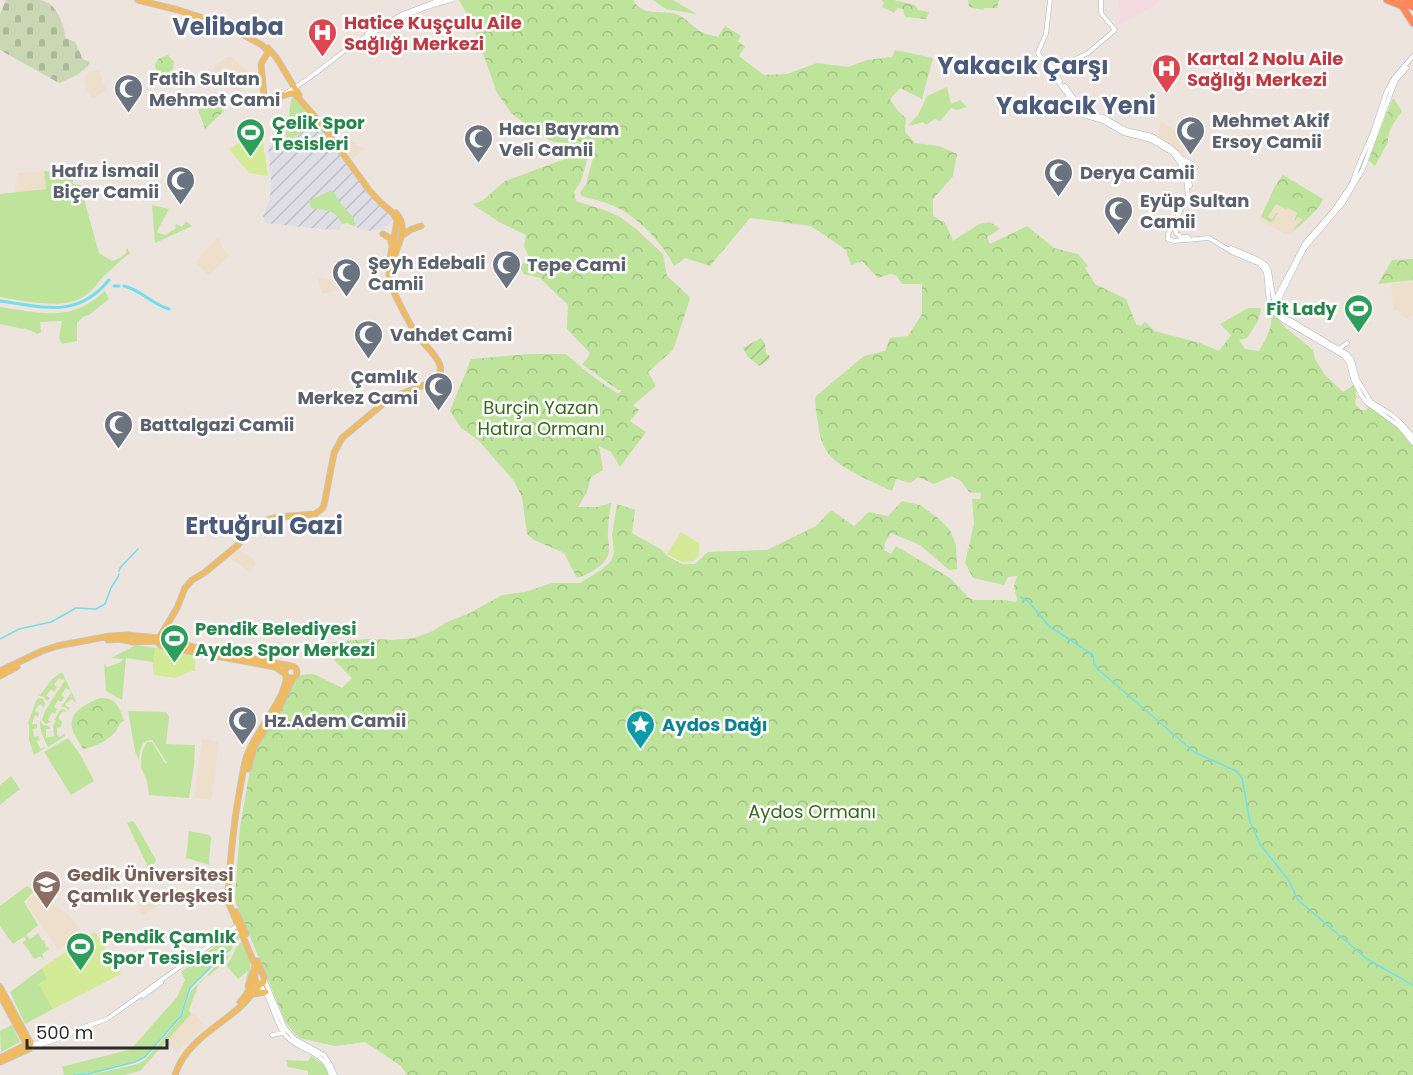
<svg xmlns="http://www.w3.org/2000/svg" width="1413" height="1075" viewBox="0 0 1413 1075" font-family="Poppins,sans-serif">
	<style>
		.industrial { fill: url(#industrial-furrows) }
		.education { fill: #eedfcd }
		.medical { fill: #f4dbe0 }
		.grass { fill: #bee39b }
		.forest { fill: url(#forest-crowns) }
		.cemetery { fill: url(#cemetery-stones) }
		.garden { fill: url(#garden-furrows) }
		.pitch { fill: #d3ea96 }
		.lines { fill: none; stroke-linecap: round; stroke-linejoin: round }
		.stream { stroke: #72dfee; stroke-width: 1.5 }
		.canal { stroke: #72dfee; stroke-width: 3 }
		.secondary-casing { stroke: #aeb3bb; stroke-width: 5 }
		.primary-casing { stroke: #c4c4c4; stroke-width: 7 }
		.motorway-casing { stroke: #c4c4c4; stroke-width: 8 }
		.secondary { stroke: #fff; stroke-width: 4 }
		.primary { stroke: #f0ba60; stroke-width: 5 }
		.motorway { stroke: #fe8858; stroke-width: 6 }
		.labels { text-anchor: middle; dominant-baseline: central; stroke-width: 5; stroke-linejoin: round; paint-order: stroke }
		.health-label { font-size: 18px; font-weight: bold; fill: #be3a42; stroke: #fff; text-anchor: start }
		.worship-label { font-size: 18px; font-weight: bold; fill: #5b616d; stroke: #fff; text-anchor: start }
		.leisure-label { font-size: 18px; font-weight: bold; fill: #27864d; stroke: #fff; text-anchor: start }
		.park-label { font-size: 18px; fill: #36691b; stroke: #fff }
		.culture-label { font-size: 18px; font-weight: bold; fill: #0d838f; stroke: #fff; text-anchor: start }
		.education-label { font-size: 18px; font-weight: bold; fill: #785e54; stroke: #fff; text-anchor: start }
		.district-label { font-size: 24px; font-weight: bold; fill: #4c5b7c; stroke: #fff }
	</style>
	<defs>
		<pattern id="industrial-furrows" width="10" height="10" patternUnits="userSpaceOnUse" patternTransform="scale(1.5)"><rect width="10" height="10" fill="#dfdee6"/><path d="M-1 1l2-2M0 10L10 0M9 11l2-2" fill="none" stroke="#c0bfc5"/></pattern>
		<pattern id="forest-crowns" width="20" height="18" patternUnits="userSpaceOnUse" patternTransform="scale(1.5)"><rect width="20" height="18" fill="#bee39b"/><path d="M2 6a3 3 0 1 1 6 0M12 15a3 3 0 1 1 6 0" fill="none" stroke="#a3c386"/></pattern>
		<pattern id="cemetery-stones" width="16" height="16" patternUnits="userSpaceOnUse" patternTransform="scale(1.5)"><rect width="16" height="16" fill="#cad7b5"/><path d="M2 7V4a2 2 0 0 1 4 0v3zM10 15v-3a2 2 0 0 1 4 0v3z" fill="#aeb99c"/></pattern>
		<pattern id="garden-furrows" width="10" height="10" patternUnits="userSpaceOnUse" patternTransform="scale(1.5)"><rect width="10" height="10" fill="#bee39b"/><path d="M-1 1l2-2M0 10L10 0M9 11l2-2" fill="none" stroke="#a3c386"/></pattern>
	</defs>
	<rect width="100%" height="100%" fill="#ede4de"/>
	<!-- industrial -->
	<path class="industrial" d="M318 123 343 156 391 214 394 218 384 229 365 231 347 223 342 224 339 230 321 229 266 223 263 216 270 199 271 179 268 146 283 143Z"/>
	<!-- education -->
	<path class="education" d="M227 57H232L238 64 248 70 242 92 212 80 209 77 215 65Z
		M99 71 106 90 92 99 87 90 85 82 86 75 90 72Z
		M1162 122 1190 139 1183 155 1160 137 1158 132Z
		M344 137 365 149 352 159 340 143Z
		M44 171 46 189 15 192 17 173Z
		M1271 195 1303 213 1305 221 1297 229 1286 235 1259 219Z
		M218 238 224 250 229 256 209 276 195 262Z
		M320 277 335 280 343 283 335 291 322 294 318 278Z
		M1413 282V315L1407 319 1401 315 1400 312 1393 309 1391 284Z
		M238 549 257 562 250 572 230 558Z
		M202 739 217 741 219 742 212 798 211 800 194 798Z
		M165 886 169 895 162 902 142 916 136 905 160 894Z
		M36 892 69 915 82 933 58 950 27 904V901Z
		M194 1013 206 1027 184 1045 178 1053 166 1042 191 1014Z"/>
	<!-- medical -->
	<path class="medical" d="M1118 0H1160L1153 6 1119 25 1117 24 1120 18Z"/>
	<!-- grass -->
	<path class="grass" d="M653 0H673L697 14 666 9Z
		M947 87 951 104 960 100 967 107 957 110 951 108 940 121 935 119 926 125 923 122 909 126 910 123 918 115 927 96Z
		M295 97 306 111 318 123 285 142 291 100 292 98Z
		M44 171 73 174V184L80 185 99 253 112 261 120 258 126 253 127 248 130 253C120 261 111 269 102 278 97 284 93 290 86 295 65 311 25 301 0 297V194L46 189Z
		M332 190 341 204 354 218V222L356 223 354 226 347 223 342 224C334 208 327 211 311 208L309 201Z
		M1271 195 1303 213 1305 221 1292 232 1298 223 1299 224 1302 219 1298 217 1294 222 1297 213 1287 207 1286 209 1276 204 1268 217 1272 219 1276 213H1278L1273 221 1270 222 1261 217Z
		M152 205 169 209 157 231 158 233 165 235 175 229 176 224 182 227 186 221 192 226 155 243Z
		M105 291 109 299 89 315 84 316 77 323V341L62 344 59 338 62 321 40 322 41 332 38 334 24 328 23 329 0 324V307C43 313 70 323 105 291Z
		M136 645 192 654 194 656 154 675 153 662 126 658 122 700 106 691 104 663 107 667 121 662 123 659 111 658Z
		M62 672 77 704 72 699 65 704 67 707H70L68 710 65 707H61L71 693 70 690 66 688 61 695 64 697 61 702 58 700 54 707 57 709 55 714 52 712 48 720 51 722 46 724 42 720 45 711 65 680 63 679 62 680 59 678 54 685 57 687 54 692 51 689 46 696 50 698 47 701 44 697 38 695 41 694 52 679Z
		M39 698 43 699 45 704 43 708 41 704 38 706 35 711 39 713 38 717 35 715 32 724H37V728L33 729 34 737 38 736 40 740 36 741 41 749 44 747 45 748 34 755 29 740V724L28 723 36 701Z
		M61 709H63L67 711 66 712 63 711 59 716V720L62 721 61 727 57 728V734L59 737 62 736 64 733 65 736 48 747C42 735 38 726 41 714L40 720 42 724 50 727V729H46V738L54 736 53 726 56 720H54Z
		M128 711 166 712 169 717 166 744 195 745 194 765 189 798 149 795 147 781 141 767 142 752 147 742H152L165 763H167L152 740C140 740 140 751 139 761L135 751Z
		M68 738 80 754 94 781 71 795 44 752Z
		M11 776 20 789 0 805V785Z
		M132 821 135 823 156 860 154 864 148 867 127 823Z
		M189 831 209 835 211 838 209 861 210 865 186 858Z
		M27 886 34 891 24 902 38 925 26 935 30 939 38 933 42 940 45 941 44 942 46 945 45 946 46 948 47 946 49 949 42 954 44 960 40 956 35 959 33 957 24 944 22 943 26 940 25 937 22 938 13 944 0 926V906Z
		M235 931 239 932 241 937 234 943 227 960 209 976 207 975 201 983H199L189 1010 191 1014 140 1071 124 1075H89L138 1064 145 1060 180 1019 191 991 225 957 230 954V951L224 955 190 988 179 1018 143 1059 100 1071 80 1075H64L62 1066H65L128 1050 132 1048 177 997 185 980 181 972Z
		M243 941C251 961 254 963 245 984L248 971 238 979 226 965C234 958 233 947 243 941Z
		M42 968 48 979 39 984 53 1009 25 1024 10 992Z
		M12 1025 20 1042 1 1052 0 1031Z
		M311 1056 327 1067 329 1075H308V1071L288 1067 286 1060 308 1061Z"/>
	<!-- forest -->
	<path class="forest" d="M459 0H633C644 18 659 9 676 14 685 17 692 26 700 31 705 35 712 35 718 37L725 26 741 36 738 41 745 47 739 56 764 75 787 74 817 63 848 67 867 60 892 57 895 50 933 58 922 99 900 88 890 99 898 111 906 118 905 132 915 143 939 146 957 154 953 176 933 199V215L939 220 945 222 953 241 979 224 990 222 1000 229 987 237 990 244 1027 226 1054 248 1078 254 1088 266 1085 268 1095 284 1126 299 1136 324 1141 326 1145 322 1155 331 1200 343 1219 351 1231 335 1220 324 1248 308H1260L1261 310 1258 321 1247 338 1239 340 1245 349 1259 351C1265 340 1273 328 1271 315L1273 314 1286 328 1313 350 1315 359 1325 375 1343 392 1354 385 1357 391 1355 393 1357 397 1355 400 1356 405 1361 410H1366L1369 406 1399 427 1413 446V1075H407L401 1066 365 1042 335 1046 299 1038 286 1023 236 903 235 897 240 827 252 759 255 752 282 707 292 684 299 676 307 674H314L342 688 352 678 325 651 328 645 334 642 368 639 393 640 414 638 433 631 447 622 470 613 502 595 525 592 552 583H580L601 570 611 561 614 552 612 535 617 504 635 510 632 533 662 550 667 556 682 564H695L708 552 767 550 816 526 831 510 854 526 869 512 888 516 902 501 920 505 938 518 950 530 956 545 957 569 949 570 920 545 891 533 885 542 884 550 891 554 896 546 950 578 968 597 974 600H1005L1016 602 1017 600 1014 586 1017 576 1008 577 1004 585 973 578 965 563 974 524 972 499H980L981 493 969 492 961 481 952 476 934 484 918 477 911 483 896 479 892 491C875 483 835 467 826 450 821 442 819 432 818 423 817 414 814 405 816 396L864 356 885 351 890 338 908 336 922 314V284H902L896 275 890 274 878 278 862 261 851 265 846 250 811 226 750 218 710 266 685 258 674 266C663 244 640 219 618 208 607 202 594 200 582 196L580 193 586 184 595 151 590 145 554 142 542 136 512 114 497 93 473 25Z
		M881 0H894L915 5 918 10 929 12 926 19 905 17 903 9 898 8 894 13 882 7 884 3Z
		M968 0H999L997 8H984L983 10 969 7Z
		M168 55 174 62 171 76 164 77 157 72 155 65 158 59Z
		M206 96 224 111 205 129 198 109Z
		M1393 98 1402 111C1396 120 1387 131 1388 142L1375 166 1368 160Z
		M581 153 585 154 588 157 581 181 574 192 576 201 607 211 620 217 635 228 663 254 667 276 690 297 687 308 673 350 648 372 656 386 633 405 639 410 630 421 646 432 620 467 611 452 599 446 603 470 591 477 587 492 578 507H597L611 503C610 513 608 522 608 532 607 538 610 545 609 551 608 564 588 575 577 578L564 553 534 540 527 534 522 497 514 481 478 440 461 428 450 411 471 359 530 354H566L588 373 618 394 622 390H618L582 364 586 360 590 353 567 329 568 305 540 278 524 274 519 266 530 259 524 246 526 235 499 222 472 204 482 201 505 181Z
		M1283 175 1323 199 1319 207 1305 221 1303 213 1271 195 1275 186Z
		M1413 259V280L1378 284 1392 260Z
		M100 698C116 697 120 708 124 721L120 723C115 738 98 746 83 749 79 742 73 734 72 727 69 711 88 703 100 698Z"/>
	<!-- cemetery -->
	<path class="cemetery" d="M6 0C17 0 30 0 40 0 57 3 63 23 66 38L75 42 83 59 90 62C83 74 71 78 59 83L0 50V14Z"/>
	<!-- garden -->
	<path class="garden" d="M761 338 765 344 766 354 769 355 770 359 759 366 748 357 743 348Z"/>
	<!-- pitch -->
	<path class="pitch" d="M261 129 268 176 249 173 229 149Z
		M681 532 699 543V555L694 561 682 562 667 554Z
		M155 648 192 654 195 658V671H192L175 678 154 675 153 662Z
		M95 932 121 974 53 1009 39 984 47 979 42 968Z"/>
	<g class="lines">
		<!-- stream -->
		<path class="stream" d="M119 571 120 568 138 549
			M1020 597 1028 601 1049 626 1093 655 1094 664 1099 670 1194 752 1236 771 1242 778 1250 822 1260 844 1289 881 1298 900 1367 959 1413 985
			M0 639 19 629 51 622 76 608 96 609 105 604 111 588 118 577 119 574
			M74 1075 88 1074 135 1062 145 1057 181 1016 190 988 220 958 229 950"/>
		<!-- canal -->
		<path class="canal" d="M114 286H119
			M124 286C141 290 152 304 169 309
			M0 301C44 307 77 319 109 280"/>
		<defs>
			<path id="secondary" d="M1050 0 1046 34 1038 52 1039 55 1053 68H1057
				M367 34 403 14 440 0
				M1047 62 1052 76 1059 83 1083 115 1103 121 1124 133 1151 140 1173 153 1180 163 1186 178 1188 196 1168 234V239L1174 241 1209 238 1234 253 1260 264 1266 272 1269 302 1273 312 1283 320 1344 356 1349 363 1353 379 1361 395 1367 403 1399 426 1413 443
				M1057 68 1056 74 1060 81
				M1057 68 1088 53 1115 30 1101 13V0
				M1065 86 1075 100
				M286 93C307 81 325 66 343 52 372 31 417 7 452 0
				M1081 109 1085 113 1103 117 1126 130 1152 136 1170 147 1177 153 1187 166 1190 186
				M1184 159 1196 167
				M1176 224V233L1181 237H1188
				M1231 248 1257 259 1266 265 1269 271 1274 301 1285 317 1347 354 1352 360 1357 379 1371 402 1392 415 1401 423 1413 437
				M1275 300 1305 243 1334 210 1352 183 1359 164 1372 135 1386 93 1394 78 1413 56
				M1279 307 1280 297 1304 249 1343 203 1363 169 1392 90 1396 80 1407 68
				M1339 349 1347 343
				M265 981 285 1028 295 1039 324 1055 330 1064 335 1075
				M260 985C273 999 273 1021 286 1036 301 1053 323 1049 331 1075
				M143 996 161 983
				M272 1035 284 1033
				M32 1045 107 1019 238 925H239
				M32 1048 71 1034"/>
			<path id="primary" d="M138 0 178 10 228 26
				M268 48 276 57 299 95
				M383 234 390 238 392 245
				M401 236 412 229 421 226
				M394 257C399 241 409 228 396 213
				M108 640 118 639 135 642
				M132 642 160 641 163 639 166 631
				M162 646 275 667 285 674
				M163 646 159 644V638L177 608 185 588 192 580 204 573 238 545 245 535 253 527 267 520 278 517 315 514 322 509 324 505 334 453 342 438 384 403 396 396 432 382C456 367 423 346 415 333 408 320 394 295 390 282 386 267 395 237 397 221L394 214 381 203 369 190 322 125 296 95 291 93 270 100 267 99 264 96 261 64 267 54 268 51 262 45 227 26
				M285 672a6 6 0 1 1 12 0a6 6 0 1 1-12 0Z
				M0 671 42 651 57 646 110 636 127 635 159 638 201 649 291 666
				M0 676 17 667
				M248 769 255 745 278 710 293 678
				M236 912 246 934
				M257 961 264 977
				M258 984 255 980V965L229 904 228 896C230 862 233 828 239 794 241 783 243 770 246 758 253 734 287 698 286 676
				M248 986 255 967
				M0 987 31 1044
				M253 994 266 992
				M0 995 27 1045
				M240 1002 246 995 255 979
				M0 1058 28 1044
				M0 1062 29 1049
				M175 1075C185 1043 215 1029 239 1008 249 1000 254 988 264 982V977"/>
			<path id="motorway" d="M1387 0 1402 6 1413 23
				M1406 0 1413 1
				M1399 3 1413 7"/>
		</defs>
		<!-- secondary casing -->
		<use href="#secondary" class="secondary-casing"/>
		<!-- primary casing -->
		<use href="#primary" class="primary-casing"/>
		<!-- motorway casing -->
		<use href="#motorway" class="motorway-casing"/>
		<!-- secondary -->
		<use href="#secondary" class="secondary"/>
		<!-- primary -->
		<use href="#primary" class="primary"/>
		<!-- motorway -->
		<use href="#motorway" class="motorway"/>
	</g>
	<!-- icons -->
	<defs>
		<symbol id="hospital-pin" viewBox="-11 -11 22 30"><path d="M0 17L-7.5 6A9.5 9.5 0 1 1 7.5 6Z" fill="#e0444e" stroke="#fff"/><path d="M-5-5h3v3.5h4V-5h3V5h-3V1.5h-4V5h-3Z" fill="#fff"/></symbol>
		<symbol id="mosque-pin" viewBox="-11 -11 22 30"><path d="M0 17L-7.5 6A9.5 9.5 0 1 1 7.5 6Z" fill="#6b7280" stroke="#fff"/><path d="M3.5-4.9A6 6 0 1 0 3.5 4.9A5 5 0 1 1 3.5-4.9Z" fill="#fff"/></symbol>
		<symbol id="stadium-pin" viewBox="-11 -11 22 30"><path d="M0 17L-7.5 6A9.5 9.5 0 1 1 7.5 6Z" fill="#2e9e5b" stroke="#fff"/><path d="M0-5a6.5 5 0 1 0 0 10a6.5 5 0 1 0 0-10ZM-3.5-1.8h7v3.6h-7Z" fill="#fff"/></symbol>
		<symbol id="sight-pin" viewBox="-11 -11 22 30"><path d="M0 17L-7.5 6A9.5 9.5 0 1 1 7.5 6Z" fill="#0f9aa8" stroke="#fff"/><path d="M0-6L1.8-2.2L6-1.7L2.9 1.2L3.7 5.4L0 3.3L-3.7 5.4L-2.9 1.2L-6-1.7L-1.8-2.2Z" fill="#fff"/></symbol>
		<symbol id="university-pin" viewBox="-11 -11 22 30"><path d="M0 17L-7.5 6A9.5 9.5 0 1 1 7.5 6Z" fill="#8d6e63" stroke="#fff"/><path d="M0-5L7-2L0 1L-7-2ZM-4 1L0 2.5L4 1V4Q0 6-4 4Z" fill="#fff"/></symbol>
	</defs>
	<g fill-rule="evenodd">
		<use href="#hospital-pin" x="306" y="16" width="33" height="45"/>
		<use href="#hospital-pin" x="1150" y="52" width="33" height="45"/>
		<use href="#mosque-pin" x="112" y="72" width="33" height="45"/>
		<use href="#mosque-pin" x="1174" y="114" width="33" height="45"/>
		<use href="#stadium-pin" x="234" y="116" width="33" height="45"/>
		<use href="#mosque-pin" x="462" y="122" width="33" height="45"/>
		<use href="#mosque-pin" x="1042" y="156" width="33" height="45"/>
		<use href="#mosque-pin" x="164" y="164" width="33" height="45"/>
		<use href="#mosque-pin" x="1102" y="194" width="33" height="45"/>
		<use href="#mosque-pin" x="490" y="248" width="33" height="45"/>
		<use href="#mosque-pin" x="330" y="256" width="33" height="45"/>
		<use href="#stadium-pin" x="1342" y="292" width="33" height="45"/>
		<use href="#mosque-pin" x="352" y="318" width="33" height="45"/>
		<use href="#mosque-pin" x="422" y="370" width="33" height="45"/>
		<use href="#mosque-pin" x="102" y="408" width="33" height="45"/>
		<use href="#stadium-pin" x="158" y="622" width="33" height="45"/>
		<use href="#mosque-pin" x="226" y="704" width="33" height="45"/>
		<use href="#sight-pin" x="624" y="708" width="33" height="45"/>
		<use href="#university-pin" x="30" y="868" width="33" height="45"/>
		<use href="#stadium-pin" x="64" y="930" width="33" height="45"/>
	</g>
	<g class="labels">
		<!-- health labels -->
		<g class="health-label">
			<text x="344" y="22">Hatice Kuşçulu Aile<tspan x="344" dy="21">Sağlığı Merkezi</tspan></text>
			<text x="1187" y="58">Kartal 2 Nolu Aile<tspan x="1187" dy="21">Sağlığı Merkezi</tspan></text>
		</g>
		<!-- worship labels -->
		<g class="worship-label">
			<text x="149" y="78">Fatih Sultan<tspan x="149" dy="21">Mehmet Cami</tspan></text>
			<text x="1212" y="120">Mehmet Akif<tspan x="1212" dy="21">Ersoy Camii</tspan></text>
			<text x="499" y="128">Hacı Bayram<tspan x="499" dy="21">Veli Camii</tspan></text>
			<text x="159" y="170" text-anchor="end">Hafız İsmail<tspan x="159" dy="21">Biçer Camii</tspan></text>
			<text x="1080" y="172">Derya Camii</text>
			<text x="1140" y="200">Eyüp Sultan<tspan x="1140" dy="21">Camii</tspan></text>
			<text x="368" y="262">Şeyh Edebali<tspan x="368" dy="21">Camii</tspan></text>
			<text x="527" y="264">Tepe Cami</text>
			<text x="390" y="334">Vahdet Cami</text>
			<text x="418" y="376" text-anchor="end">Çamlık<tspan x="418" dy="21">Merkez Cami</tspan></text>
			<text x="140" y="424">Battalgazi Camii</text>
			<text x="264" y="720">Hz.Adem Camii</text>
		</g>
		<!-- leisure labels -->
		<g class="leisure-label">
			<text x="272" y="122">Çelik Spor<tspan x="272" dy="21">Tesisleri</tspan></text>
			<text x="1337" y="308" text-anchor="end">Fit Lady</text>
			<text x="195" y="628">Pendik Belediyesi<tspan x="195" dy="21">Aydos Spor Merkezi</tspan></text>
			<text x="102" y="936">Pendik Çamlık<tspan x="102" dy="21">Spor Tesisleri</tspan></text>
		</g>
		<!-- park labels -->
		<g class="park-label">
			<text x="541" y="407">Burçin Yazan<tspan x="541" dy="21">Hatıra Ormanı</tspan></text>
			<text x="812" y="811">Aydos Ormanı</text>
		</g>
		<!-- culture labels -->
		<g class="culture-label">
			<text x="662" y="724">Aydos Dağı</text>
		</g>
		<!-- education labels -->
		<g class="education-label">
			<text x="67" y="874">Gedik Üniversitesi<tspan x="67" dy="21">Çamlık Yerleşkesi</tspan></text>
		</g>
		<!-- district labels -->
		<g class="district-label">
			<text x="228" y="26">Velibaba</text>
			<text x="1023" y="65">Yakacık Çarşı</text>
			<text x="1076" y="105">Yakacık Yeni</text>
			<text x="264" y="525">Ertuğrul Gazi</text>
		</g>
	</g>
	<!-- scale -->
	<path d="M27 1039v9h140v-9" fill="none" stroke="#2b2b2b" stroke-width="3"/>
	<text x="36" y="1039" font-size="18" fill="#2b2b2b" stroke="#ffffff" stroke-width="4.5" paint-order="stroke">500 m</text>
</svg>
